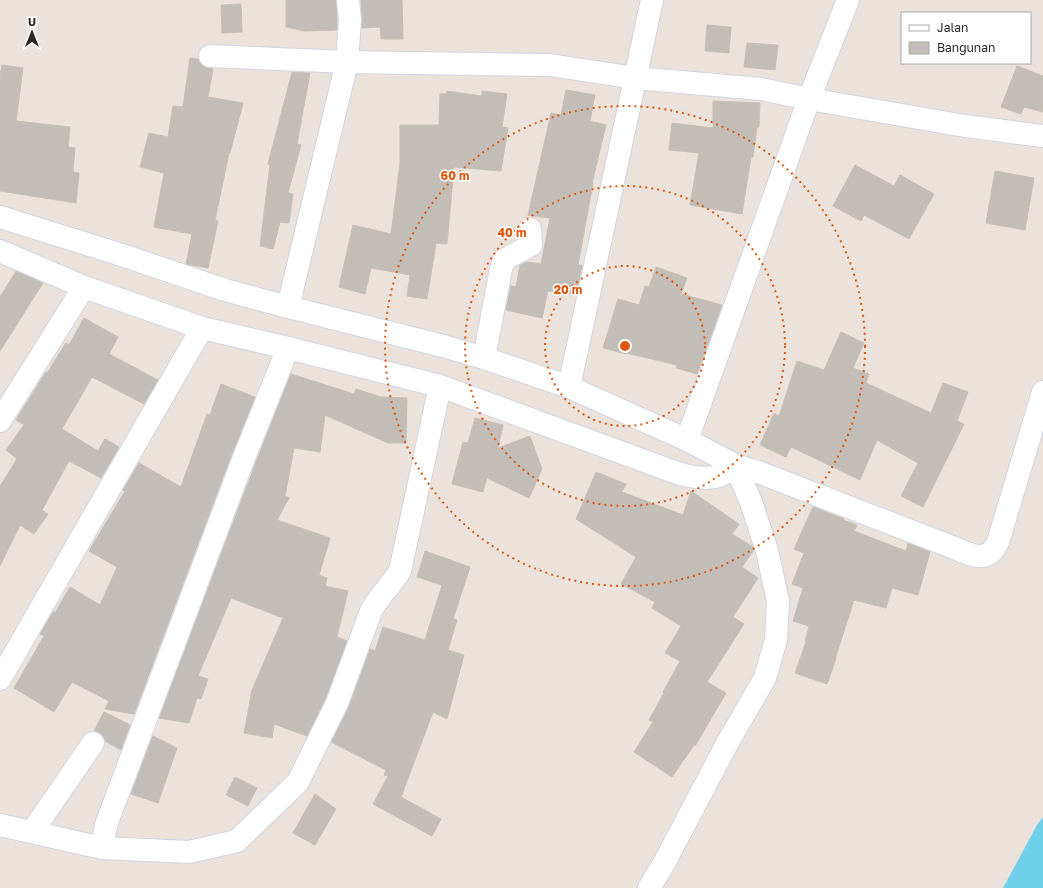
<svg xmlns="http://www.w3.org/2000/svg" width="1043" height="888" viewBox="0 0 1043 888" font-family="'Golos Text',sans-serif">
	<style>
		.water { fill: #6fd0eb }
		.building { fill: #c3bdb8; stroke: #c6bfb5 }
		.lines { fill: none; stroke-linecap: round; stroke-linejoin: round }
		.minor-casing { stroke: #d0d4e2; stroke-width: 24 }
		.minor { stroke: #fff; stroke-width: 22 }
		.ring { fill: none; stroke: #de570d; stroke-width: 2; stroke-dasharray: 2 4 }
		.centre { fill: #de570d; stroke: #fff; stroke-width: 2 }
		.ring-label { font-size: 12px; text-anchor: middle; font-weight: bold; fill: #de570d; stroke: #fff; stroke-width: 3; stroke-linejoin: round; paint-order: stroke }
	</style>
	<rect width="100%" height="100%" fill="#ebe3db"/>
	<!-- water -->
	<path class="water" d="M1043 817V888H1003L1037 825Z"/>
	<!-- building -->
	<path class="building" d="M286 0H336L337 20V30L304 31 286 27Z
		M361 0H402L403 39H381L380 27 362 28V19Z
		M241 4 242 32 222 33 221 5Z
		M707 25 731 27 729 53 705 51Z
		M747 43 778 45 775 70 744 67Z
		M190 58 198 59 199 62 203 66 213 69 208 97 243 103 230 153H229L215 220 218 221 208 268 186 264 192 234 154 227 164 173 140 167 149 133 168 137 173 106 183 107Z
		M2 65 23 68 16 121 70 127 68 147 75 148 73 172 79 173 76 203 0 191V76Z
		M1017 66 1043 76V112L1024 107 1021 114 1001 107Z
		M292 72 310 73 297 144 301 145 288 193 293 194 289 223 280 222 273 249 260 246 270 165 268 164Z
		M566 90 595 95 590 121 606 125 592 183H593L578 265H582L576 295 548 291 542 318 506 310 511 286 516 287 520 265 527 262 541 264 550 218 528 215 551 113 561 115Z
		M447 91 482 96V91L507 94 502 127 508 128 501 171 454 167 447 244 436 243 427 299 407 296 410 275 371 268 365 294 339 287 353 225 391 234 400 163V125H439L440 94H446Z
		M713 101 760 103 759 127H757L753 157H751L742 214 690 205 699 153 669 150 672 123 713 128Z
		M855 165 894 186 900 175 934 194 909 239 864 215 861 221 833 206Z
		M995 171 1034 178 1025 230 986 223Z
		M656 267 687 278 681 294 722 305 697 374 676 368 677 365 626 353V354L603 348 618 299 639 305 645 286 649 287Z
		M16 271 43 283 0 351V297Z
		M84 318 118 337 109 354 158 380 144 404 92 377 62 429 98 451 105 439 119 447 101 478 69 461 42 510 48 514 34 534 20 525 0 566V486L17 459 6 450 24 425 16 420 46 372 47 373 66 343 69 345Z
		M841 332 864 343 853 368 869 374 866 383 931 413 943 383 968 392 957 421 964 424 923 507 901 496 918 463 877 440 860 480 791 447 786 457 760 445 774 413 779 416 797 361 824 370Z
		M291 374 354 394 356 389 381 397 407 398 406 443H388L325 415 320 452 294 448 285 496 289 498 277 520 330 538 319 575 327 578 325 586 348 591 337 637 347 641 326 698 307 736 274 724 272 738 244 733 252 690 283 618 231 598 198 676 208 679 201 699 197 698 189 723 159 718 255 465Z
		M221 384 255 397 231 456 134 714 105 709 109 701 72 682 54 712 14 688 44 636 40 634 53 612 55 613 70 587 100 605 117 567 89 551 125 491 123 490 139 463 181 487 207 414 210 415Z
		M475 418 503 425 498 448 530 436 542 469 529 498 487 478 483 492 452 484 463 442 468 443Z
		M596 472 626 484 622 492 683 515 691 491 739 524 732 534 753 547 754 550 742 567 758 578 733 617 744 624 707 682 726 693 695 746 694 745 672 777 634 752 653 722 649 720 664 693 663 692 680 661 665 653 681 626 652 608 655 602 621 584 636 557 576 519Z
		M813 507 844 519 843 520 857 525 854 531 906 551 908 543 930 552 918 595 892 588 886 608 854 600 835 659H836L827 684 795 673 806 642 805 641 809 626 793 621 803 588 792 584 804 553 794 549Z
		M425 551 470 567 453 619 457 620 448 650 464 655 447 719 433 712 401 797 441 819 432 836 373 804 388 776 384 775 386 770 331 742 349 707 370 649 375 651 383 627 425 640 442 585 417 577Z
		M104 712 130 725 121 750 105 741 104 737 100 733 94 731Z
		M153 736 177 748 158 803 131 794Z
		M235 777 257 788 248 806 226 795Z
		M315 794 336 809 315 845 293 833Z"/>
	<g class="lines">
		<defs>
			<path id="minor" d="M210 56 347 62 550 65 635 78 761 89 809 99 965 126 1043 136
				M0 217 122 255 225 290 288 307 443 346 484 358 569 387 687 440 735 465 751 502 767 551 778 601 776 640 765 678 728 742 663 865 649 888
				M0 251 84 287 202 328 288 348 440 386 680 474C692 477 707 480 719 476 725 474 730 469 735 465L758 472 952 547C963 551 980 562 991 552 994 550 996 545 998 542L1043 392
				M288 307 347 62 350 20 348 0
				M484 358 501 269 504 260 531 245 530 229
				M569 387 652 0
				M0 421 84 287
				M687 440 809 99 848 0
				M0 679 202 328
				M0 825 102 848 106 825 243 460 288 348
				M32 832 93 743
				M102 848 189 852 237 841 298 782 337 703 371 611C379 596 391 585 400 571L440 386"/>
		</defs>
		<!-- minor casing -->
		<use href="#minor" class="minor-casing"/>
		<!-- minor -->
		<use href="#minor" class="minor"/>
	</g>
	<!-- distance rings -->
	<g class="ring">
		<circle cx="625" cy="346" r="80"/>
		<circle cx="625" cy="346" r="160"/>
		<circle cx="625" cy="346" r="240"/>
	</g>
	<circle cx="625" cy="346" r="6" class="centre"/>
	<g class="ring-label">
		<text x="455" y="180">60 m</text>
		<text x="512" y="237">40 m</text>
		<text x="568" y="294">20 m</text>
	</g>
	<!-- legend -->
	<rect x="901" y="12" width="130" height="52" fill="#ffffff" stroke="#a9a9a9"/>
	<rect x="909" y="25" width="20" height="6" fill="#ffffff" stroke="#a9a9a9"/>
	<text x="937" y="32" font-size="12" fill="#292929">Jalan</text>
	<rect x="909" y="42" width="20" height="12" fill="#c3bdb8" stroke="#a9a9a9"/>
	<text x="937" y="52" font-size="12" fill="#292929">Bangunan</text>
	<!-- north arrow -->
	<g transform="translate(32 32)" stroke="#ffffff" stroke-width="3" paint-order="stroke">
	<path d="M0-3L7 15L0 10L-7 15Z" fill="#292929"/>
	<text y="-6" font-size="11" font-weight="bold" text-anchor="middle" fill="#292929">U</text>
	</g>
</svg>
